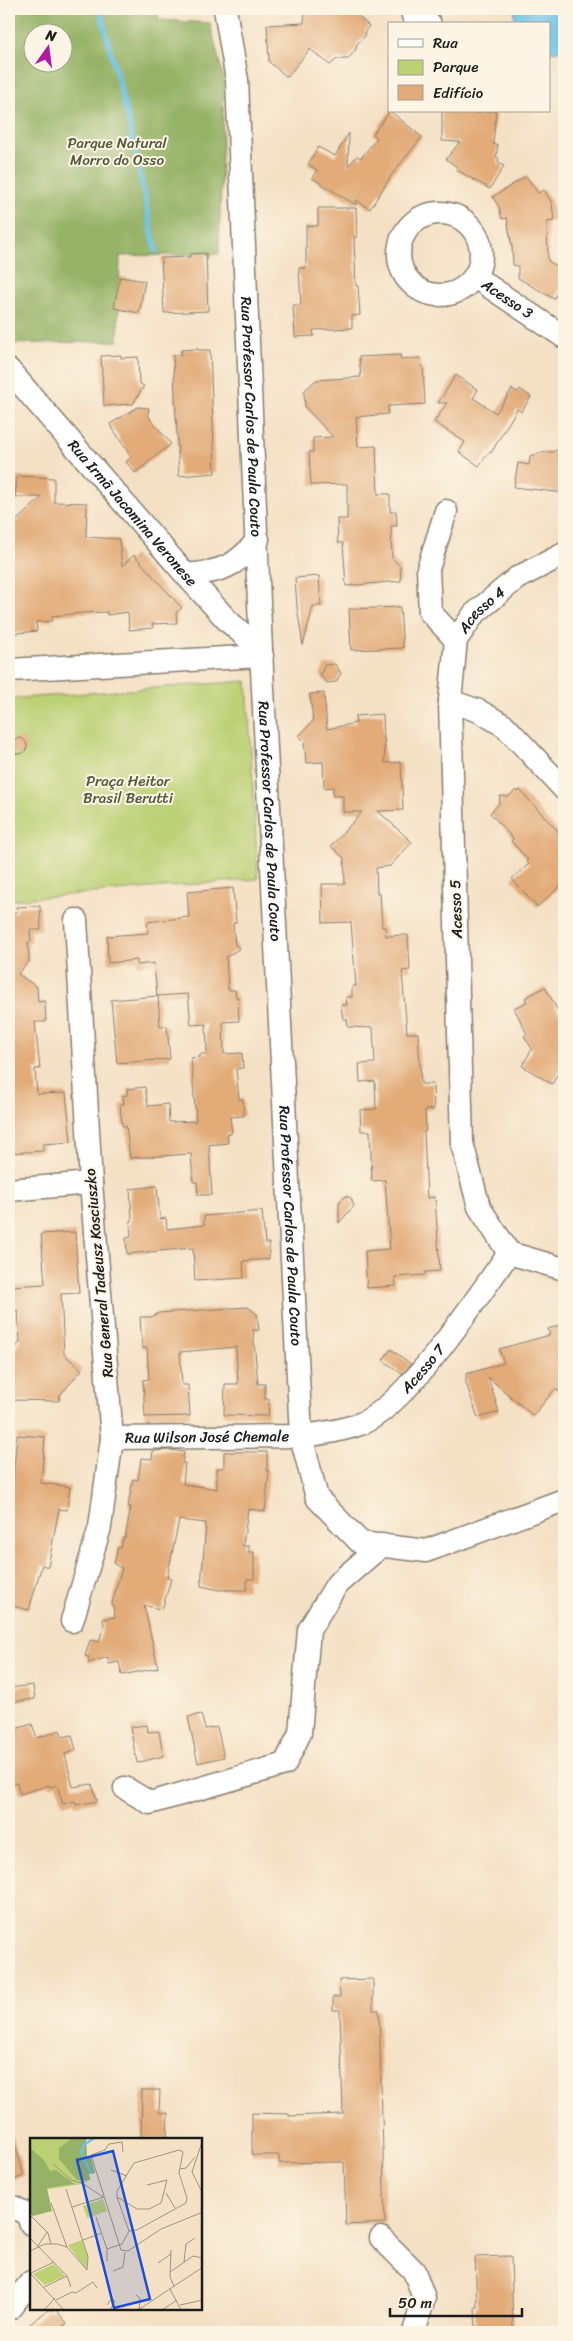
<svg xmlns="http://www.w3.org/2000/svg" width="573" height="2341" viewBox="0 0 573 2341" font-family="Sriracha,sans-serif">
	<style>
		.green { fill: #bcd074; stroke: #6c7648 }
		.forest { fill: #95b266; stroke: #586741; fill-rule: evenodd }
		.water { fill: #6ac3e8; stroke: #437082 }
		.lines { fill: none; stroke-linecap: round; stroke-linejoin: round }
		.stream { stroke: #6ac3e8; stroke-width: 5 }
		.building { fill: #e2ab78 }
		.minor-casing { stroke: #887e70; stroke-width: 25 }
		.minor { stroke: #fff; stroke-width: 22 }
		.labels { text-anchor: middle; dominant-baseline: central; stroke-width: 4; stroke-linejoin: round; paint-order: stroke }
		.park-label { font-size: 15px; fill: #545b3b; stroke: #fcf5e5 }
		.street-label { font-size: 15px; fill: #1c1c1c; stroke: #fcf5e5 }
		.inset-river { fill: none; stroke: #6ac3e8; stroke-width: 2.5 }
		.inset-road { fill: none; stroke: #9e9281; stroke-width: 1 }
		.view { fill: #1d4ed8; fill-opacity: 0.15; stroke: #1d4ed8; stroke-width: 2.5 }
		.inset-edge { fill: none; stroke: #1c1c1c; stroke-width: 2.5 }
	</style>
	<rect width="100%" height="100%" fill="#fcf5e5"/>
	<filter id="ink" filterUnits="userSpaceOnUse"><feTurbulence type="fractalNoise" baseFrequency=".02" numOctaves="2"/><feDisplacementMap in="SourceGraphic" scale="10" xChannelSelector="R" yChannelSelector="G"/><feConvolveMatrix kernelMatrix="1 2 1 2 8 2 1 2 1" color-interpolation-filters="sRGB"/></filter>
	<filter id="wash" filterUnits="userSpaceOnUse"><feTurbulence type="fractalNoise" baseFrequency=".0096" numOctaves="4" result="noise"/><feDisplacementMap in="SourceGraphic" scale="20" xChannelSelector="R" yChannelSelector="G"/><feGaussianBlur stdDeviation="1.12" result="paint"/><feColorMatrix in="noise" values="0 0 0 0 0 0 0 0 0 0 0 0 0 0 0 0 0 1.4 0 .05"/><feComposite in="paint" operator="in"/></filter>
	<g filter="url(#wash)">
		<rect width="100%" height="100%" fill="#f4e1c5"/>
		<!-- green -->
		<path class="green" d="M247 681 258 879 9 900V699Z"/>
		<!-- forest -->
		<path class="forest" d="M9 9H159L158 20 210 23 224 81 219 254 120 256 118 341 9 344ZM32 32H62V62H32Z"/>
		<!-- water -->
		<path class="water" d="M515 9H564V50L549 52V24H520L514 16Z"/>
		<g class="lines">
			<!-- stream -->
			<path class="stream" d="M100 9 129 123 156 251"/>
		</g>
		<g id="blocks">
			<!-- building -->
			<path class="building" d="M305 9H351L369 26 365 31V36L357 44 356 49 348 59H337L330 65 310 49 287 77 269 62 267 25 304 23Z
				M390 111 422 137 393 173 370 209 356 200V205L312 178 317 170 308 164 318 147 335 156 349 133 348 166 357 156 361 158 377 138 373 134Z
				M442 111 480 113 481 111H496L493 144 498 145 496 156 499 159 498 163 504 166 490 189 457 170V167L446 159 460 142 442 141Z
				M526 176 538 193 544 190 552 203 554 221 547 222 548 261 564 270V280L554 299 518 278V266L513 265 512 247 507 218 502 219 499 207 493 197Z
				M318 208H356L357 237H354L356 286H358L360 315 352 316V328L313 330 314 336 295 337 293 305H301L299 268H306V226H318Z
				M206 253 208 311 164 313 161 258 190 257V254Z
				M120 277 145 281 139 313 114 308Z
				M198 349V350H210L215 473 179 476 173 355H181V350Z
				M121 355V358L138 357 139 383 144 386 133 404 104 406 101 356Z
				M400 355 401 359 420 358 421 367H423L425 404 388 406V414L356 417 358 447 376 446 378 494H390V512L396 511 397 526H391L392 558 400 566 401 581 346 586 343 543H338L337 519H347V484L311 485 309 452H313V438L333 437 305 407 304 391 316 380 361 377 359 357Z
				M456 375 478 390 473 398 496 413 512 389 517 392 520 389 531 397 521 412 517 409 491 453 489 452 479 466 459 452 465 442 434 422 447 403H438Z
				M138 407 149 408 148 414 151 420 171 444 135 473 126 462 131 457 110 424Z
				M564 445V493L514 487 518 463 529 465 530 456 545 452H553Z
				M17 476 54 478V502L87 503 86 537 119 539 122 566 134 555 182 608 176 613 177 623 152 624 153 628 129 630 128 612 107 615V612L82 613 52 616V621L36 622 37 631 9 634V532H13L14 523 42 497H15Z
				M319 576 321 606H313L303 646 297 607 295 578Z
				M400 607 403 648 351 650 349 609Z
				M335 664 341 673 336 682 327 683 320 675 325 665Z
				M324 693 327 729 356 723 355 716 383 714 385 763 401 762 403 810 378 811 412 842 390 866 376 868 377 893H380L382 927H385L386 936 408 935 410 970 402 971 407 1033H418L421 1084H433L434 1109 425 1110 426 1131H424L427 1198 435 1197 440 1271 425 1272V1275L395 1277 396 1286 367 1288 365 1251 390 1249 385 1180 372 1181 370 1131H361L360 1110 376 1109 375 1081 360 1082 359 1064 375 1063 373 1028 348 1027 347 1019H343L341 1005H347L346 997H352V986H356L351 922 323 923 322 884H345L344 858 331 846 362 812H343V796H333V787L324 788 323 762 306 763 304 741 299 736 313 721 310 694Z
				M11 746a8 8 0 1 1 16 0a8 8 0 1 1-16 0Z
				M516 790 518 792 520 790 564 838V883L537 907 512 879 529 864 526 861 528 860 511 841 513 839 490 813 499 804 500 796 508 797Z
				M233 888 236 923H233L235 944 239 949 226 957 228 990H235L236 997H238L239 1021 223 1022 224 1054 242 1053 243 1068 236 1069 239 1099H243L244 1116 230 1117 232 1133 227 1134 228 1143 209 1145 212 1195H198L197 1182H193L191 1154 130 1158 126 1126H122L120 1104H124L123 1096 127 1095V1089L145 1087 148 1106 168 1104 169 1122 196 1121 191 1058 200 1057V1054H207L206 1024 191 1025 188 994 157 996 154 963 137 965V960L108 963 107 936 148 933 147 922 189 917 187 892Z
				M40 906 41 930H30L31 942H28L29 961 18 974 37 987 38 1002 45 1001 46 1022H35L40 1069H35L37 1094 66 1093 71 1142 43 1144V1151L9 1153V912H17L16 907Z
				M545 987 564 1022V1063L552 1084 522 1066 532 1049 524 1036 527 1034 514 1008 527 1002 525 998Z
				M158 996 160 1027 167 1026 170 1059 117 1063 111 1000Z
				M157 1186 160 1219 166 1218 167 1229 204 1225V1216L262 1211 265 1243H269V1259L243 1261 244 1278 195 1281 193 1248 127 1254 126 1238 131 1237 130 1221H132L130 1189Z
				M346 1196 351 1198 354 1206 339 1223V1202Z
				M75 1232 79 1293 61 1294 64 1354 82 1370 60 1395 59 1401 9 1400V1357L20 1342 18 1311 9 1312V1295H12L11 1286 45 1284 41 1234Z
				M248 1307 257 1314 259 1330H253L258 1384H265V1399H269L268 1416 224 1415 225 1384H238L236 1347 180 1352 182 1385H188L190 1416 145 1417 143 1380 149 1379 147 1348H142L140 1317H151L159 1313Z
				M564 1324V1394L555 1389 533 1416 488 1377 499 1412 478 1418 466 1383V1374L504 1363 499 1349 550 1335 548 1329Z
				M391 1349 411 1364 402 1374 383 1360Z
				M17 1435 45 1437 41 1483 70 1487 67 1510 59 1509 48 1567 42 1565 29 1610 9 1605V1491H12Z
				M172 1450 184 1452 182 1463H185L183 1484 217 1489V1468H224V1452H267V1471H269L265 1511 248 1509 243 1546H249V1552H254V1579H247V1590H220L201 1586 206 1523 179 1520 167 1578 171 1579 162 1610 144 1605 158 1668 122 1675 119 1662 109 1664 108 1657 88 1663 89 1657 85 1656 90 1640 99 1642 104 1625 103 1619 115 1617 112 1603 122 1568 114 1564 118 1547 121 1548 123 1538H125L131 1507H128L133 1479 138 1480 141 1458 152 1459 153 1451Z
				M33 1685 35 1699 9 1702V1688Z
				M201 1714 205 1729 217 1727 224 1757 198 1763 188 1717Z
				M32 1724 37 1738 60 1730 63 1737 72 1735 76 1750 65 1754 73 1787 92 1784 97 1801 76 1805 75 1801 63 1804 57 1785 50 1787 49 1785 20 1794 17 1783 12 1784 9 1773V1731Z
				M147 1725 148 1732 159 1731 163 1756 137 1763 130 1727Z
				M373 1979V2010H379L385 2223 346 2225 344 2162 279 2163V2155H252V2113L289 2114V2116L343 2114 340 2010H333V1997H340L339 1980Z
				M142 2090H160L159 2113H168L167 2139 141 2138Z
				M9 2137H13L24 2176 9 2181Z
				M511 2256 513 2332H476L475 2307H477L475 2257Z
				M48 2310H56L67 2323 55 2332H20Z"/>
		</g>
	</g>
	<g filter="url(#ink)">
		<use href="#blocks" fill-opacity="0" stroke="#887e70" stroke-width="1"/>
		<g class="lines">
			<defs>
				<g id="minor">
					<path id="s1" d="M225 9 237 80 261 650 301 1436 317 1498 361 1543 426 1551 564 1500"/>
					<path d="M411 9 415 21 430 24"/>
					<circle cx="440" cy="254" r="41"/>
					<path id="s2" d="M475 277 564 337"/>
					<path id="s3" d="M9 370 186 575 228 621 261 650"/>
					<path d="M446 511 428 569 430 612 456 640"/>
					<path d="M186 575C220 572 237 567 258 539"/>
					<path d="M9 670 262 656"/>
					<path id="s4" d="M450 701 456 640 474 614 517 578 564 554"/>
					<path d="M9 1190 91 1183"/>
					<path d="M509 1253 479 1207 462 1143 450 701 479 711 505 726 564 789"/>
					<path d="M509 1253 564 1269"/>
					<path id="s5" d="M112 1438 301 1436C320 1434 341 1431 360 1424 408 1405 477 1297 509 1253"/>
					<path d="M72 1621 100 1527 112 1438 91 1183 76 920"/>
					<path d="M125 1788 150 1803 285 1764 300 1733 309 1630 337 1584 382 1545"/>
					<path d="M9 2205 27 2214 31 2224"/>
					<path d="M381 2238 414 2271 424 2298 414 2332"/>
					<path d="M9 2309 31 2282"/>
				</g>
			</defs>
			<!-- minor casing -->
			<use href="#minor" class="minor-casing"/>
			<!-- minor -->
			<use href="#minor" class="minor"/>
		</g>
	</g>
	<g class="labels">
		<!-- park labels -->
		<g class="park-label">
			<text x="117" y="143">Parque Natural<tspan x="117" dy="17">Morro do Osso</tspan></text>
			<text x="128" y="781">Praça Heitor<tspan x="128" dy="17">Brasil Berutti</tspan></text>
		</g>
		<!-- street labels -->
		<g class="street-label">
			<text stroke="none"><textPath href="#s2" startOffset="39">Acesso 3</textPath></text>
			<text stroke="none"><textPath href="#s1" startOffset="409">Rua Professor Carlos de Paula Couto</textPath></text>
			<text stroke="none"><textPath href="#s3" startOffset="189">Rua Irmã Jacomina Veronese</textPath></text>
			<text stroke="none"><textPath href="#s4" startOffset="101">Acesso 4</textPath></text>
			<text stroke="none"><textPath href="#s1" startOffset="814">Rua Professor Carlos de Paula Couto</textPath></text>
			<text transform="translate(456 909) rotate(-92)">Acesso 5</text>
			<text stroke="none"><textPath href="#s1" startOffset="1219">Rua Professor Carlos de Paula Couto</textPath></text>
			<text transform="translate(99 1273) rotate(-95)">Rua General Tadeusz Kosciuszko</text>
			<text stroke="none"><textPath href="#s5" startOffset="334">Acesso 7</textPath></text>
			<text stroke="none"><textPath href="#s5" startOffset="95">Rua Wilson José Chemale</textPath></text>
		</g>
	</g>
	<!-- overview -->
	<g transform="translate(30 2138)">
		<rect width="172" height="172" fill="#f4e1c5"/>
		<path d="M0 0H56L57 20H61L65 35 59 36 60 42 52 46 0 54ZM73 61 77 73 57 80 53 68ZM52 102 58 119 56 131 38 107ZM24 126 35 138 15 147 3 136Z" fill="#bcd074"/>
		<path d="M42 0H56L57 20H61L65 35 59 36 60 42H47L29 21V10ZM0 10 14 22 20 33 26 32 44 46 17 50 22 73 3 78 0 76Z" fill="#95b266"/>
		<path class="inset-river" d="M61 35 51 15 54 7 64 0"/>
		<path class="inset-road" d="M173 1 162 34 173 56M93 14 92 4 79 6 75 12 61 17 91 112 98 113 131 91 173 74M23 26 41 42 52 45 73 59M150 31 156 30 165 19M81 32 97 38M36 51 58 119 57 132M136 55 145 70M87 59V53L104 25 149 12 153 14 149 35 157 60 156 65 107 92 99 93M21 65 37 109M42 69 74 59M0 77 18 95 21 106M66 79 77 111V123M99 93 87 59 107 71H119L131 65 137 42 117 47M0 100 37 138 41 149M53 102 72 95M8 108 17 94M77 111 92 106 99 93M141 112 140 139 144 148M0 113 15 106H27L37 109 57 132M154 124 156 106 165 100M128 125 141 116M83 133 93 129 95 114M140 134 163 118 173 120M0 135 34 172M1 135 24 124M14 149 37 138M140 151 151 172M106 157 110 160 109 172M26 162 42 154 46 155 63 144 67 150M77 167 81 161 85 163 80 172M150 167 173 162M14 172 25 160M108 172 173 129M132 172 147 162"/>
		<path class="view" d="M83 13 120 161 84 170 47 22Z"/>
		<rect width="172" height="172" class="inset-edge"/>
	</g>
	<!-- margin -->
	<rect width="573" height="2341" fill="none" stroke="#fcf5e5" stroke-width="30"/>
	<!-- legend -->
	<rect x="388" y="22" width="162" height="90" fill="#fcf5e5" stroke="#a29e95"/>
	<rect x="398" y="39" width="25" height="8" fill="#ffffff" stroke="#a29e95"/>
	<text x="433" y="48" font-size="15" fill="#1c1c1c">Rua</text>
	<rect x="398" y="60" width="25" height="15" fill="#bcd074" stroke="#a29e95"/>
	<text x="433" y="72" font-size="15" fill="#1c1c1c">Parque</text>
	<rect x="398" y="85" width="25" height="15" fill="#e2ab78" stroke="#a29e95"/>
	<text x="433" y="98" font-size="15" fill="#1c1c1c">Edifício</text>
	<!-- north arrow -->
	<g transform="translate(48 48) rotate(14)"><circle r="24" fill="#fcf5e5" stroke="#a29e95"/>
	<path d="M0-4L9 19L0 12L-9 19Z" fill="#b5179e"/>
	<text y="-8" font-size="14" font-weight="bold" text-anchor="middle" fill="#1c1c1c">N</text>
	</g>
	<!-- scale -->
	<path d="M390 2308v8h132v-8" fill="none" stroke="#1c1c1c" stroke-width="2.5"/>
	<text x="398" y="2308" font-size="15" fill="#1c1c1c" stroke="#fcf5e5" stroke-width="4" paint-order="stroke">50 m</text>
</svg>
